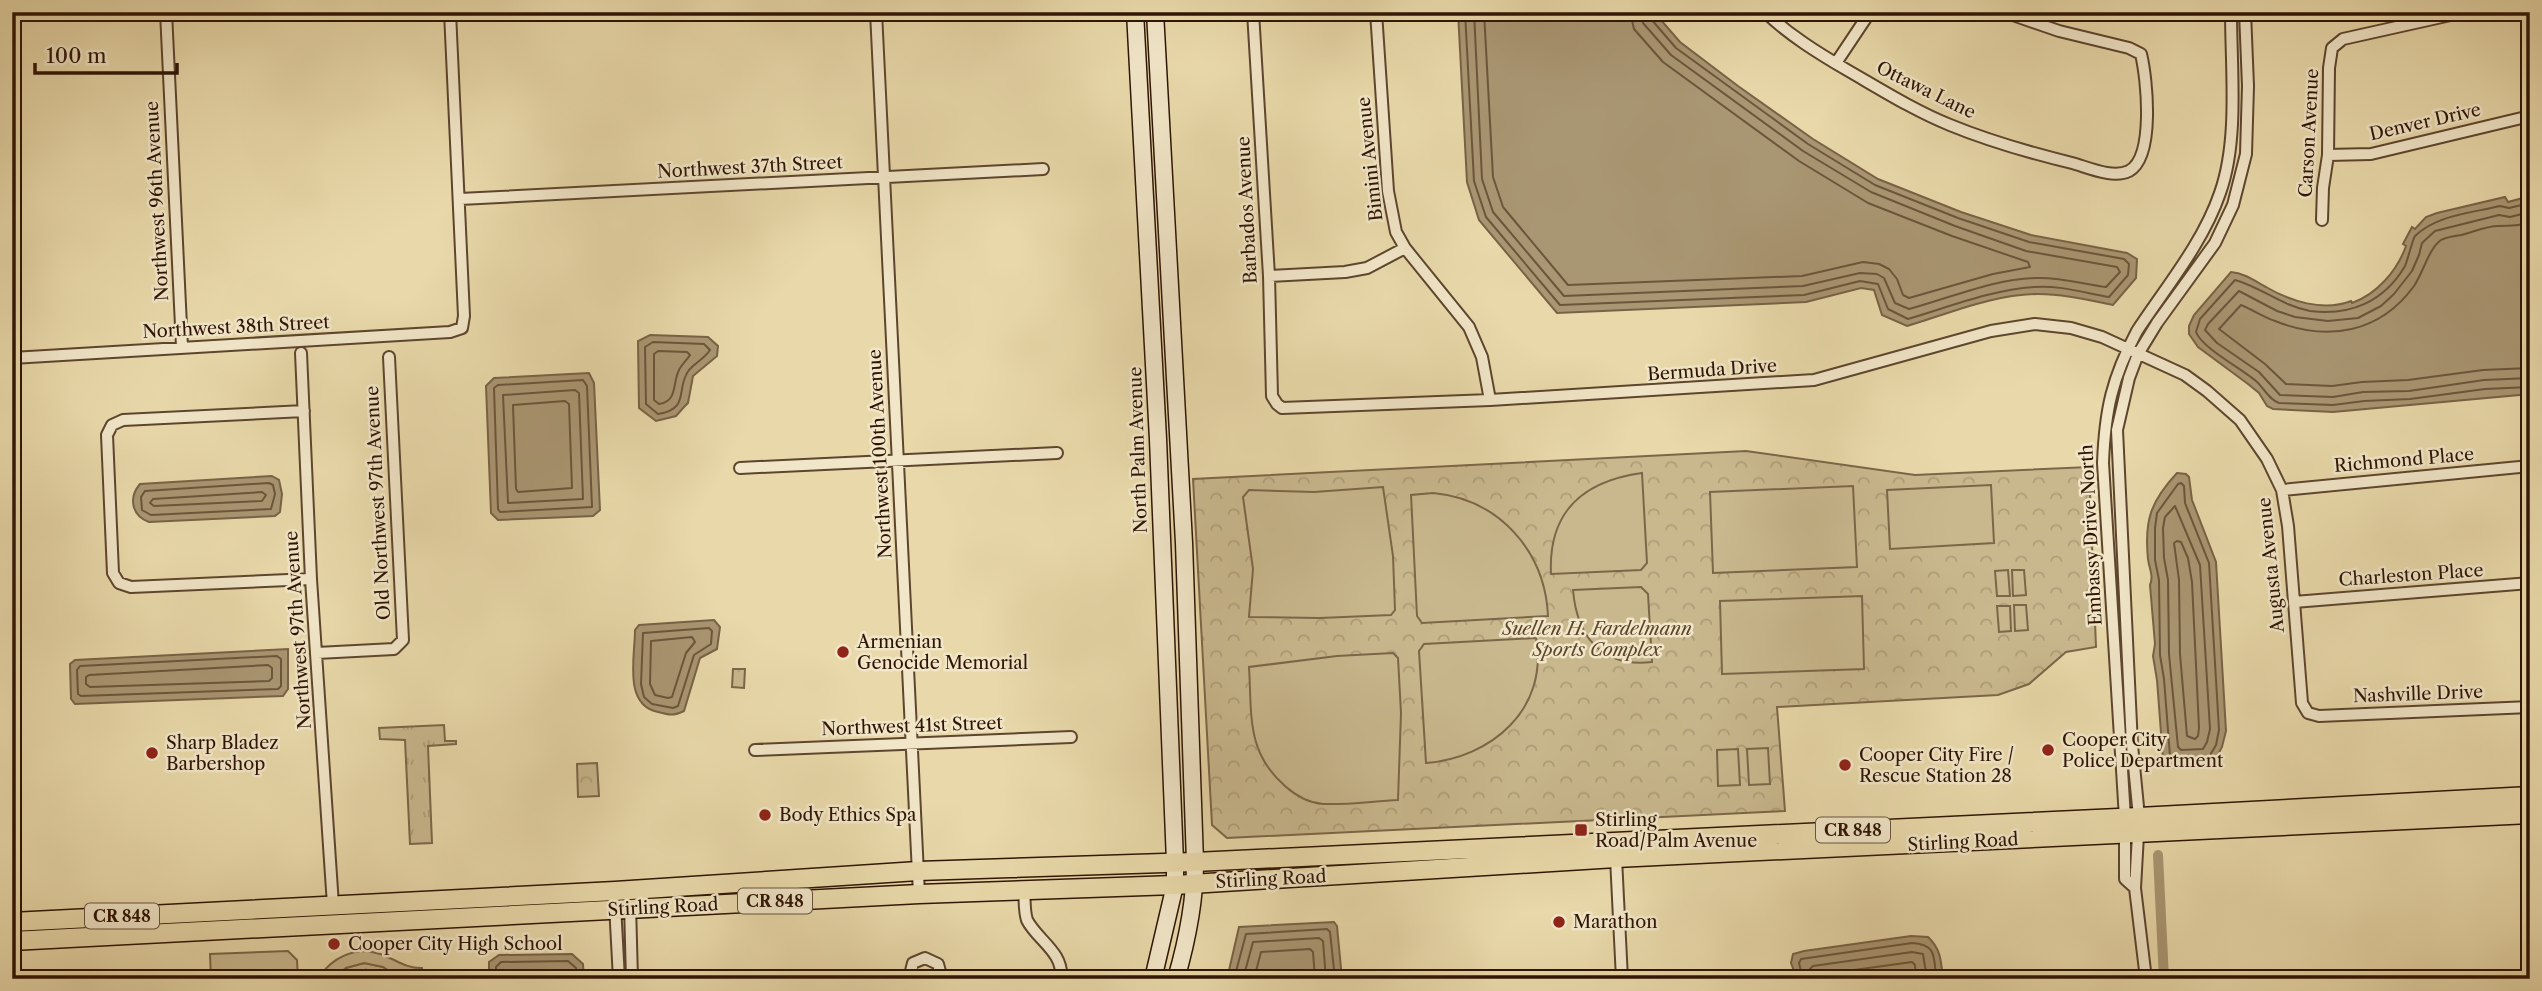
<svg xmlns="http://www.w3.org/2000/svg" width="2542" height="991" viewBox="0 0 2542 991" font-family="'Libre Caslon Text',serif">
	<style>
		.grass { fill: url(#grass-tufts); stroke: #7c6649; stroke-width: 2 }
		.forest { fill: url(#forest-crowns); stroke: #7c6649; stroke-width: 2 }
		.pitch { fill: #c9b88e; stroke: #7c6649; stroke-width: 2 }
		.water { fill: #a99672; stroke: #786246; stroke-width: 2 }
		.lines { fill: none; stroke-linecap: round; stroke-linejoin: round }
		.shore { stroke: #6c553b; stroke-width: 2 }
		.canal { stroke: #a99672; stroke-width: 10 }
		.street-casing { stroke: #5d452e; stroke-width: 14 }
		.secondary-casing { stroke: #2e1404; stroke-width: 19 }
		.primary-casing { stroke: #2e1404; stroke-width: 21 }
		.street { stroke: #f1e6c8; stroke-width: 10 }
		.secondary { stroke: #f1e6c8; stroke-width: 16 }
		.primary { stroke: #e9d9aa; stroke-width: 18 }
		.poi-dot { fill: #8f2418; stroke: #f1e6c8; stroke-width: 2.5 }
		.labels { text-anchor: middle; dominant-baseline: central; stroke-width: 5; stroke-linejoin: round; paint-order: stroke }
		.shield { fill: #f1e6c8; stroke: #68533f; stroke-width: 2 }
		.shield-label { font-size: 16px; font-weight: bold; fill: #2e1404 }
		.street-label { font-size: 18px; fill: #2e1404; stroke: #f1e6c8 }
		.park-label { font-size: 18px; font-style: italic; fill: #5c452d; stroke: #f1e6c8 }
		.poi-label { font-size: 18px; fill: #2e1404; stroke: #f1e6c8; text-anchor: start }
	</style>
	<defs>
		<pattern id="grass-tufts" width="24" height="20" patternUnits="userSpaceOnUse" patternTransform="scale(1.75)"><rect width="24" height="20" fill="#c9b88e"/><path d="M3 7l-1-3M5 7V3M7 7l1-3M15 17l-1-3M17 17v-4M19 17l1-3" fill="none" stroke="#ad9d79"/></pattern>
		<pattern id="forest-crowns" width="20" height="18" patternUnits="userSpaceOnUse" patternTransform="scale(1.75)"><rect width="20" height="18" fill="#c9b88e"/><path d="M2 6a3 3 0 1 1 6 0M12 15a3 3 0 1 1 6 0" fill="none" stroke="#ad9d79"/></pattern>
	</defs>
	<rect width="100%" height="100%" fill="#e9d9aa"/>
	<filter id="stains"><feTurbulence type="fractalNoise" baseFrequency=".00286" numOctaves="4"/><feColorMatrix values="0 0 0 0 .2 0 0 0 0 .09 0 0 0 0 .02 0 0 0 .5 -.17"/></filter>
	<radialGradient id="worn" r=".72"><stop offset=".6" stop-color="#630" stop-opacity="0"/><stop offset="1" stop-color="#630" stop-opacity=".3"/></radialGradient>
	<!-- grass -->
	<path class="grass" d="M444 725 445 741H456V744L428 746 432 843 410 844 405 740 380 739 379 728Z
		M364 963 383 967 401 979H333L346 968Z"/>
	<!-- forest -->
	<path class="forest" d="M1746 451 1915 475 2089 467 2096 647 2066 652 2029 684 1998 695 1777 707 1785 811 1227 838 1212 825 1193 479Z
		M733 669H745L744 688 732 687Z
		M597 763 599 796 578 797 577 764Z"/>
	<!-- pitch -->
	<path class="pitch" d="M1642 473 1647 563 1641 570 1551 574C1548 512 1583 481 1642 473Z
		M1991 485 1994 543 1890 549 1887 490Z
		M1853 486 1857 567 1713 573 1710 492Z
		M1383 487 1393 556 1395 610 1391 615 1320 618 1249 617 1253 569 1243 497 1249 490 1314 492Z
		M1433 493C1499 499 1545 551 1548 616L1422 623 1417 616 1411 495Z
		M2008 570 2010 596H1997L1995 571Z
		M2012 570H2024L2026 595 2013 596Z
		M1641 587 1648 594 1652 662C1602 668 1577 637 1573 590Z
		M1862 596 1864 669 1722 674 1720 601Z
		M2014 605H2026L2028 630 2015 631Z
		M1997 606H2010L2011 631 1999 632Z
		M1536 638C1549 709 1491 758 1426 763L1419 651 1424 644Z
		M1393 653 1398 658 1401 713 1398 800C1374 801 1348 805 1323 804 1309 803 1295 795 1285 786 1246 752 1252 715 1249 667L1337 656Z
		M1768 748 1770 784 1749 785 1747 749Z
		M1738 749 1740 785 1718 786 1717 750Z
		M288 951 297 960 298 979H211L210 954Z
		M362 951C389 951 400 969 422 968L423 979H401L383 967 364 963 346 968 333 979H318C328 963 343 953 362 951Z"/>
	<!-- water -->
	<path class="water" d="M1458 12H1654L1680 42 1738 86 1813 139 1878 179 1961 212 2031 235 2127 253 2137 259 2136 278 2113 305C2088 300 2063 294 2038 294 1994 294 1948 314 1907 326L1882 315 1874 290 1861 288 1806 302 1557 313 1479 220 1467 182Z
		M2530 196V394L2333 412 2273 409 2267 406 2259 393 2248 384 2198 347 2189 334V326L2194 315 2231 272C2244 273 2255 281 2266 287 2290 301 2323 312 2351 301L2352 303C2377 294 2397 271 2406 246L2403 244 2412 227 2415 229 2426 217 2437 213 2505 197 2508 202Z
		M650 335 708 337 718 346 717 356 693 376 688 403 684 407 676 416 656 421 639 408 638 341Z
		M589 373 594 383 600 510 593 516 498 520 491 513 486 386 494 378Z
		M2177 473 2186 474 2189 477 2192 500 2216 562 2226 731 2222 747 2213 764 2169 768 2163 759 2157 680 2153 656 2155 644 2150 585C2154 576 2149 568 2148 559 2144 520 2151 501 2177 473Z
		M272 476 279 480 282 494 280 512 275 516 149 522C132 516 128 498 140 484Z
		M714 620 720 627 717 649 700 658 684 711C674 716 669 715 658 712 623 705 635 657 635 630L639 625Z
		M288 649V689L283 696 75 704 71 699 70 664 75 660Z
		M1334 922 1337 926 1342 979H1227L1239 927Z
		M1911 936 1928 937C1941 949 1941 961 1943 979H1797L1791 963 1793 954 1804 951Z
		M572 954 583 964 584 979H489V962L499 955Z"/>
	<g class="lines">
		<!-- shore -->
		<path class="shore" d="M1465 12 1474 181 1486 217 1560 305 1804 295 1860 281 1878 284 1888 309 1908 319C1949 307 1991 290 2034 287 2060 285 2085 293 2109 297L2128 275 2129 264 2124 259 2029 242 1958 218 1875 185 1808 144 1676 48 1651 19 1649 12
			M1474 12 1482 179 1493 212 1564 296 1803 286 1860 273 1877 274 1884 278 1895 303 1909 309C1950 298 1993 279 2036 278 2060 277 2083 284 2106 287L2120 272 2117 267 2026 251 1955 226 1871 192 1803 151 1671 55 1643 23 1640 12
			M1484 12 1493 177 1503 207 1568 285 1802 276 1863 262 1879 264 1889 269 1897 279 1903 295 1909 298 1993 274 2030 267 2028 262 1952 236 1868 203 1799 161 1663 62 1634 29 1630 12
			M2530 203 2509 208 2500 206C2471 213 2437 215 2415 236 2413 238 2408 259 2405 266 2384 302 2350 316 2310 311 2282 306 2261 287 2235 280L2200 319 2196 332C2202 348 2241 368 2256 381 2264 388 2269 400 2279 403L2333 405 2364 401 2410 399 2485 389 2530 387
			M2530 212 2510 217 2499 215 2435 231 2422 243 2419 255 2412 271 2394 294 2381 306 2358 318 2328 321 2295 317 2277 311 2239 291 2208 324 2205 330 2217 343 2259 372 2280 395 2333 397 2363 392 2409 391 2484 380 2530 378
			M2530 223C2518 226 2510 226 2498 226 2487 226 2473 232 2461 235 2455 236 2446 237 2441 240 2429 248 2423 273 2414 286 2380 333 2328 342 2275 321 2263 317 2253 310 2241 305L2219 329 2265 364 2286 384 2332 386 2362 382 2408 380 2483 370 2530 368
			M653 342 704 344 710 350C705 358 695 363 689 370 675 388 691 409 658 414L646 404 645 347Z
			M658 351 687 352 690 355C687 360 682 364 679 370 672 384 678 401 659 404L654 400V354Z
			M583 380 587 386 592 507 500 512 498 509 494 388 498 385Z
			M575 390 579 393 583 499 508 503 503 395Z
			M565 401 569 404 572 488 518 492 516 489 513 405Z
			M269 483 273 485 275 494 271 509 151 515 142 510 141 497 145 491Z
			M2181 483 2184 486 2185 503 2209 563 2219 730 2216 745 2209 757 2173 760 2170 756 2164 679 2160 655 2159 580 2155 560V528L2157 513 2178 484Z
			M262 492 266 495 262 501 154 506 150 503 153 499Z
			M2175 506 2200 565 2210 729 2207 742 2203 749 2181 750 2178 747 2169 654 2168 580 2164 558 2163 528 2165 517Z
			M2177 541 2181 542 2188 558 2192 582 2199 728 2198 736 2195 739 2187 736 2180 654 2179 580 2174 543Z
			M709 628 712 631 711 644 694 655 678 706 673 708 652 704 644 697 641 684 643 633Z
			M692 637 695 642 686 653 672 697 668 698 655 695 650 684 651 641Z
			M277 656 281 659V686L278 689 81 696 78 694 77 670 80 666Z
			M268 665 272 668V678L269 681 90 687 86 684V677L89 675Z
			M496 979V967L501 962 568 961 576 968 577 979
			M505 979V973L508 971 565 970 568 972V979
			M1234 979 1246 934 1327 929 1330 932 1335 979
			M1243 979 1253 942 1319 938 1323 941 1326 979
			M1254 979 1261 952 1310 949 1313 952 1315 979
			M1803 979 1799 963 1801 959 1912 943C1937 944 1934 958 1936 979
			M1812 979 1810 969 1813 966 1912 952 1923 954 1927 979
			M1822 979 1825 974 1912 962 1915 965 1916 979"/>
		<!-- canal -->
		<path class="canal" d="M2158 855 2164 979"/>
		<defs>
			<path id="street" d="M166 12 182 347
				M876 12 919 894
				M1253 12 1269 276 1272 396 1277 404 1282 408 1490 400 1814 380 1991 331 2035 324 2071 328 2102 337 2185 375 2207 391 2240 420 2267 459 2282 490 2288 526 2302 703 2308 713 2319 716 2530 707
				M1376 12 1388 191 1396 232 1405 248 1469 327 1482 357 1490 400
				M1765 12C1789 35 1818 53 1847 70 1880 89 1915 111 1950 125 1989 141 2031 153 2072 163 2087 167 2113 179 2129 171 2155 157 2147 79 2141 54L2129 48 2059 31 2004 12
				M1836 63 1870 12
				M2328 155 2371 154 2530 116
				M460 199 1043 169
				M2322 220 2323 188 2328 155 2329 68 2332 48 2343 39 2464 12
				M1269 276 1345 272 1367 268 1405 248
				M301 353 311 579 333 905
				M12 358 450 332 462 328 464 316 450 12
				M304 411 123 420 112 425 107 435 113 573 119 583 131 587 311 579
				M740 468 1057 453
				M2282 490 2530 466
				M2294 602 2530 583
				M317 653 394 649 403 640 389 357
				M755 750 1071 737
				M1616 858 1622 979
				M2135 888 2125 879V818L2103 463C2105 410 2112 378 2137 331 2166 287 2203 243 2220 193 2239 140 2231 69 2231 12
				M1024 891C1025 900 1024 911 1027 920 1037 940 1064 952 1061 979
				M615 905 619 979
				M630 905 632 979
				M909 979 913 963 925 958 938 964 942 979
				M2146 979 2135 888 2139 817 2132 745 2117 430 2129 378 2138 354 2157 323 2215 243 2233 205 2246 154 2248 86 2245 12"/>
			<path id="secondary" d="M1135 12 1158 439 1175 862V885L1153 979
				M1155 12 1184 543 1195 862C1195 901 1187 941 1176 979"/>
			<path id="primary" d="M12 922 615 891 918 871 1195 862 2139 817 2530 796
				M12 941 919 894 1175 885 1616 858 2530 814"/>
		</defs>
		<!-- street casing -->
		<use href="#street" class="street-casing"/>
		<!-- secondary casing -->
		<use href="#secondary" class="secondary-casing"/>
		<!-- primary casing -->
		<use href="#primary" class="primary-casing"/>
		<!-- street -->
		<use href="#street" class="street"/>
		<!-- secondary -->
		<use href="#secondary" class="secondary"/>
		<!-- primary -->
		<use href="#primary" class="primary"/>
	</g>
	<!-- markers -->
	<g class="poi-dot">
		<circle cx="843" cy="652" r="7"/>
		<circle cx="2048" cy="750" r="7"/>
		<circle cx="152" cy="753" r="7"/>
		<circle cx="1845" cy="765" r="7"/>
		<circle cx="765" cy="815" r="7"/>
		<rect x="1574" y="823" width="14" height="14" rx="3.5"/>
		<circle cx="1559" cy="922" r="7"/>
		<circle cx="334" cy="944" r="7"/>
	</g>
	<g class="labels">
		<!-- shield labels -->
		<g class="shield">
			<rect x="1816" y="817.5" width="74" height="25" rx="5"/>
			<rect x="738" y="888.5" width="74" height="25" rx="5"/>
			<rect x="85" y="903.5" width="74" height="25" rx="5"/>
		</g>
		<g class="shield-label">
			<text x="1853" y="830">CR 848</text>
			<text x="775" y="901">CR 848</text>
			<text x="122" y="916">CR 848</text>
		</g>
		<!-- street labels -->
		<g class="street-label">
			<text transform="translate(1926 90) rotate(26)">Ottawa Lane</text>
			<text transform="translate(2425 122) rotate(-13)">Denver Drive</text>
			<text transform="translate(2309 133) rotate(-87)">Carson Avenue</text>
			<text transform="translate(1370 159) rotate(-96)">Bimini Avenue</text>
			<text transform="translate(750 167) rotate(-3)">Northwest 37th Street</text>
			<text transform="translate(157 201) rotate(-93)">Northwest 96th Avenue</text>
			<text transform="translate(1247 210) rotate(-93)">Barbados Avenue</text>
			<text transform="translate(236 327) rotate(-3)">Northwest 38th Street</text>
			<text transform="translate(1712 370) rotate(-4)">Bermuda Drive</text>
			<text transform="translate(1138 450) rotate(-92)">North Palm Avenue</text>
			<text transform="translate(880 454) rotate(-93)">Northwest 100th Avenue</text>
			<text transform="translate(2404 460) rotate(-5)">Richmond Place</text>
			<text transform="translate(378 503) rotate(-93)">Old Northwest 97th Avenue</text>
			<text transform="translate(2091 535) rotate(-93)">Embassy Drive North</text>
			<text transform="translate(2271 565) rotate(-96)">Augusta Avenue</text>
			<text transform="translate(2411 575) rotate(-4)">Charleston Place</text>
			<text transform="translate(298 630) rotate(-94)">Northwest 97th Avenue</text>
			<text transform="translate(2418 694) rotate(-2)">Nashville Drive</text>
			<text transform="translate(912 726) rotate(-2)">Northwest 41st Street</text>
			<text transform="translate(1963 842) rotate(-3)">Stirling Road</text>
			<text transform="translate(1271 879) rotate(-3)">Stirling Road</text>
			<text transform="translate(663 907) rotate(-3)">Stirling Road</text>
		</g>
		<!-- park labels -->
		<g class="park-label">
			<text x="1597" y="629">Suellen H. Fardelmann<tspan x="1597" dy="21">Sports Complex</tspan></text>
		</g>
		<!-- poi labels -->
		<g class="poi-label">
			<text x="857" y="642">Armenian<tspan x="857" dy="21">Genocide Memorial</tspan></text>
			<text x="2062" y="740">Cooper City<tspan x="2062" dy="21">Police Department</tspan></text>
			<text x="166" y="743">Sharp Bladez<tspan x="166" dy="21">Barbershop</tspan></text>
			<text x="1859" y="755">Cooper City Fire /<tspan x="1859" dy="21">Rescue Station 28</tspan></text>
			<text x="779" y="815">Body Ethics Spa</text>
			<text x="1595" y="820">Stirling<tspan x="1595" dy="21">Road/Palm Avenue</tspan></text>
			<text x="1573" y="922">Marathon</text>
			<text x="348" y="944">Cooper City High School</text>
		</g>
	</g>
	<!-- margin -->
	<rect width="2542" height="991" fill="none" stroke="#e9d9aa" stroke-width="42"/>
	<rect x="14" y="14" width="2514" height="963" fill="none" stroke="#2e1404" stroke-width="3.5"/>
	<rect x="21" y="21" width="2500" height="949" fill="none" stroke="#2e1404" stroke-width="2"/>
	<!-- scale -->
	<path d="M35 63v10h142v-10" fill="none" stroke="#2e1404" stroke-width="3.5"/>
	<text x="46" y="63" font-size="21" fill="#2e1404" stroke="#f1e6c8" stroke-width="5" paint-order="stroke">100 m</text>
	<rect width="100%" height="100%" filter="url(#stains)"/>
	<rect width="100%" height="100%" fill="url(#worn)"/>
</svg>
